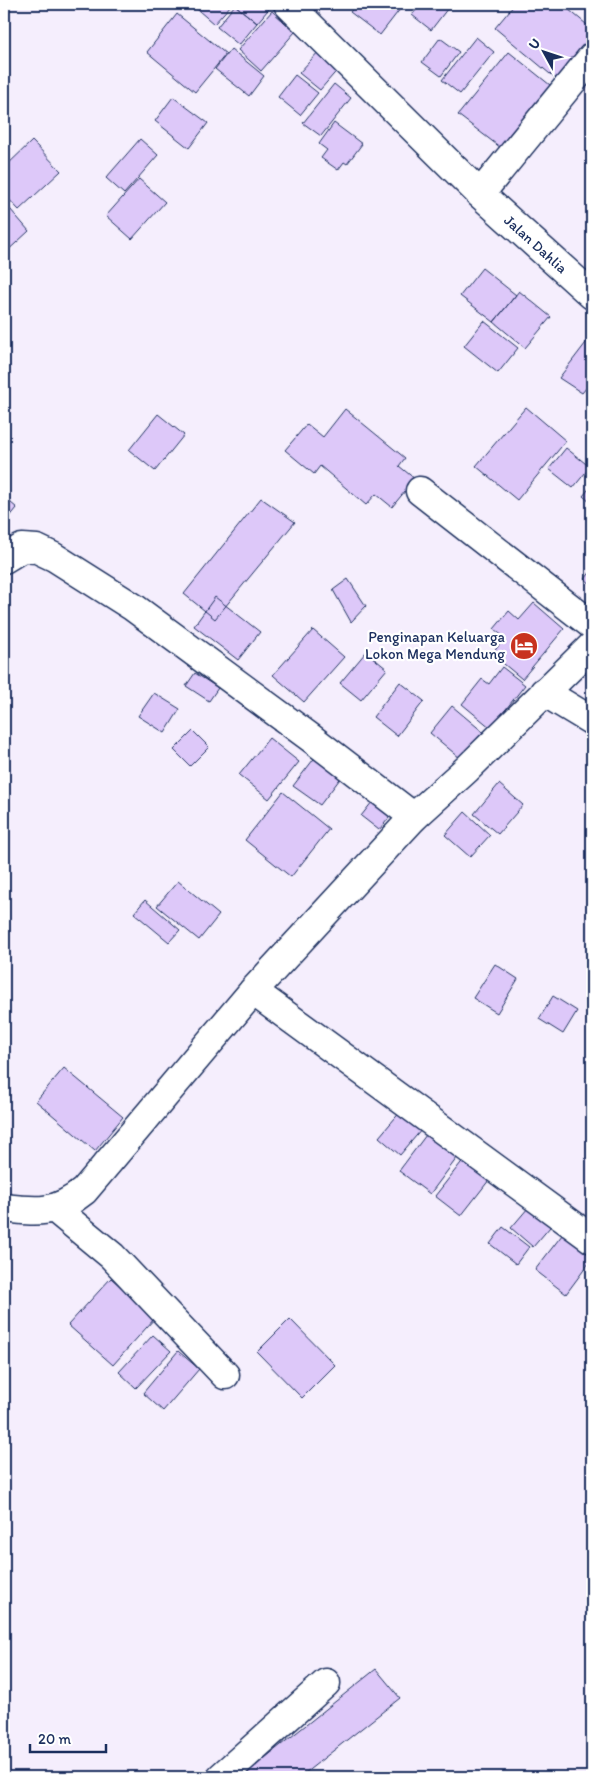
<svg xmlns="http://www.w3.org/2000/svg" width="596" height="1781" viewBox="0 0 596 1781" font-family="Itim,sans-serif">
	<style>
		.building { fill: #ddc8f9; stroke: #1b2f5e }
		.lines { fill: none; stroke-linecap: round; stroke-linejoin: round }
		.minor-casing { stroke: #1b2f5e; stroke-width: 31 }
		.minor { stroke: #fff; stroke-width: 28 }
		.labels { text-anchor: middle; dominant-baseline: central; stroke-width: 4.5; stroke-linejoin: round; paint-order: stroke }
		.street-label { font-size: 15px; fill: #1b2f5e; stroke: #fff }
		.poi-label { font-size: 15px; fill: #1b2f5e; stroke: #fff; text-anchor: end }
	</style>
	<rect width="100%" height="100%" fill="#f5eefd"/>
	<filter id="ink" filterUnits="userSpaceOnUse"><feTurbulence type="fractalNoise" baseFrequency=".02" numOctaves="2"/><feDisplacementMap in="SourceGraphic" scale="10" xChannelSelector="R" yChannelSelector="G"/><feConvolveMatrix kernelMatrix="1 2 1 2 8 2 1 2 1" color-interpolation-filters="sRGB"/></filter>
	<g filter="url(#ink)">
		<!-- building -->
		<path class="building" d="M191 4H232L214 24Z
			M235 4H273L257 23 235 5Z
			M357 4H404L380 35 350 12Z
			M421 4H451L431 30 412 15Z
			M515 4H562L592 29V35L556 79 495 28Z
			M235 5 257 23 239 45 217 27Z
			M272 11 295 32 261 71 238 50Z
			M177 14 226 54 195 92 147 52Z
			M476 37 494 52 460 94 442 80Z
			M440 38 459 52 441 76 422 62Z
			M231 49 264 76 249 96 215 69Z
			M320 50 340 67 320 90 299 73Z
			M509 52 555 89 505 151 458 115Z
			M295 75 318 93 300 115 278 97Z
			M334 84 351 98 321 136 303 123Z
			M173 97 208 123 189 148 155 121Z
			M334 123 362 144 347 164 344 162 338 170 321 158 327 150 319 144Z
			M140 139 158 155 124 194 106 178Z
			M32 141 61 171 19 210 4 194V168Z
			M139 179 165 202 132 239 106 216Z
			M4 202 29 231 4 254Z
			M482 268 516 295 494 322 460 296Z
			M519 291 551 317 525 348 494 322Z
			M484 321 518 348 498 373 464 346Z
			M592 335V381L582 393 559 378Z
			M526 407 566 441 517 500 476 466Z
			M345 409 405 458 399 466 415 479 392 507 376 494 366 505 320 466 314 474 285 450 307 424 323 437Z
			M158 414 184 435 155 471 129 450Z
			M566 448 590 467 573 488 549 469Z
			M592 485V504L583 496Z
			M4 497 17 508 4 524Z
			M261 498 295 522 215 619 184 594Z
			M592 570V585L585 579Z
			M348 579 366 606 351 622 333 590Z
			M215 597 260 632 238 660 194 626Z
			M534 603 564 629 522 679 492 654 505 638 494 629 509 611 519 620Z
			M313 630 344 657 304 702 273 675Z
			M366 652 387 669 361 700 340 683Z
			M502 667 525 685 491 728 462 704 482 679 489 684Z
			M195 673 218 688 209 701 186 686Z
			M400 682 424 701 397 736 373 717Z
			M154 693 180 709 165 733 138 716Z
			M452 706 483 732 460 758 430 733Z
			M193 731 209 747 190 766 174 750Z
			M269 738 299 762 269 799 239 775Z
			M320 751 346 771 320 805 293 786Z
			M499 784 523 805 498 834 474 814Z
			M283 792 329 829 291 877 245 840Z
			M376 797 394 812 379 830 361 816Z
			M465 812 490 835 470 857 445 835Z
			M178 881 219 915 199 940 157 906Z
			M145 900 180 930 169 942 134 913Z
			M495 964 518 979 497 1013 473 998Z
			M553 996 577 1011 563 1034 539 1019Z
			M64 1068 123 1117 95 1151 36 1101Z
			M401 1111 422 1129 400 1155 379 1137Z
			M429 1131 460 1154 430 1194 399 1171Z
			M468 1154 493 1175 461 1216 435 1196Z
			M534 1201 556 1220 533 1247 511 1228Z
			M569 1226 592 1244V1259L566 1294 535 1270Z
			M503 1227 529 1247 516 1264 490 1244Z
			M111 1278 155 1318 113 1365 68 1325Z
			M290 1319 335 1365 302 1398 257 1352Z
			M153 1335 171 1351 136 1388 119 1372Z
			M178 1351 199 1369 163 1411 143 1393Z
			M376 1669 400 1698 300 1777H241Z"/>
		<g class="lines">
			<defs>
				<g id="minor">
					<path id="s1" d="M288 4 480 194 592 295"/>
					<path d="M480 194 592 57"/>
					<path d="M420 491 592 625"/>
					<path d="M4 559 22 548 37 549 54 557 133 607 311 738 414 817"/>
					<path d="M544 692 592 721"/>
					<path d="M253 991 592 1239"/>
					<path d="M4 1208C38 1212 56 1214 84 1191L253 991 414 817 467 769 592 646"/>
					<path d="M54 1208 112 1256 225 1375"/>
					<path d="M221 1777 326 1683"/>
				</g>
			</defs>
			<!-- minor casing -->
			<use href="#minor" class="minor-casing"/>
			<!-- minor -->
			<use href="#minor" class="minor"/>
		</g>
	</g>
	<!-- icons -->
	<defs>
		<symbol id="hotel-disc" viewBox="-11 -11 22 22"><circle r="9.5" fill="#c8321e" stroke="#fff"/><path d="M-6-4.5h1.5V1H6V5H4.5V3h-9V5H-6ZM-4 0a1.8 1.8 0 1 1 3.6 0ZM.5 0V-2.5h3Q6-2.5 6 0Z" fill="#fff"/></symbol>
	</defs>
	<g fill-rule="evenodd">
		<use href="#hotel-disc" x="508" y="630" width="32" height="32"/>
	</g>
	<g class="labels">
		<!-- street labels -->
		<g class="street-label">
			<text stroke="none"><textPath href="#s1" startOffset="345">Jalan Dahlia</textPath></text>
		</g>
		<!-- poi labels -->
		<g class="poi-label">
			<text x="505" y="637">Penginapan Keluarga<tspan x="505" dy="17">Lokon Mega Mendung</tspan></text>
		</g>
	</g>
	<!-- margin -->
	<rect width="596" height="1781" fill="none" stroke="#fff" stroke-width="20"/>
	<rect x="10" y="10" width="576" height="1761" fill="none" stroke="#1b2f5e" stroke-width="2" filter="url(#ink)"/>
	<!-- north arrow -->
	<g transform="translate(544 52) rotate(310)" stroke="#ffffff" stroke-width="4" paint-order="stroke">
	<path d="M0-4L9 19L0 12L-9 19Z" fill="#1b2f5e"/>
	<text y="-8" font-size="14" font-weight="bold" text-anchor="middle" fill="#1b2f5e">U</text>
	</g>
	<!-- scale -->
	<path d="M30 1744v8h76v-8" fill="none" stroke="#1b2f5e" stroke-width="2.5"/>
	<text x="38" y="1744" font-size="15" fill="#1b2f5e" stroke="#ffffff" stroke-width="4" paint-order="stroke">20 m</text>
</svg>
